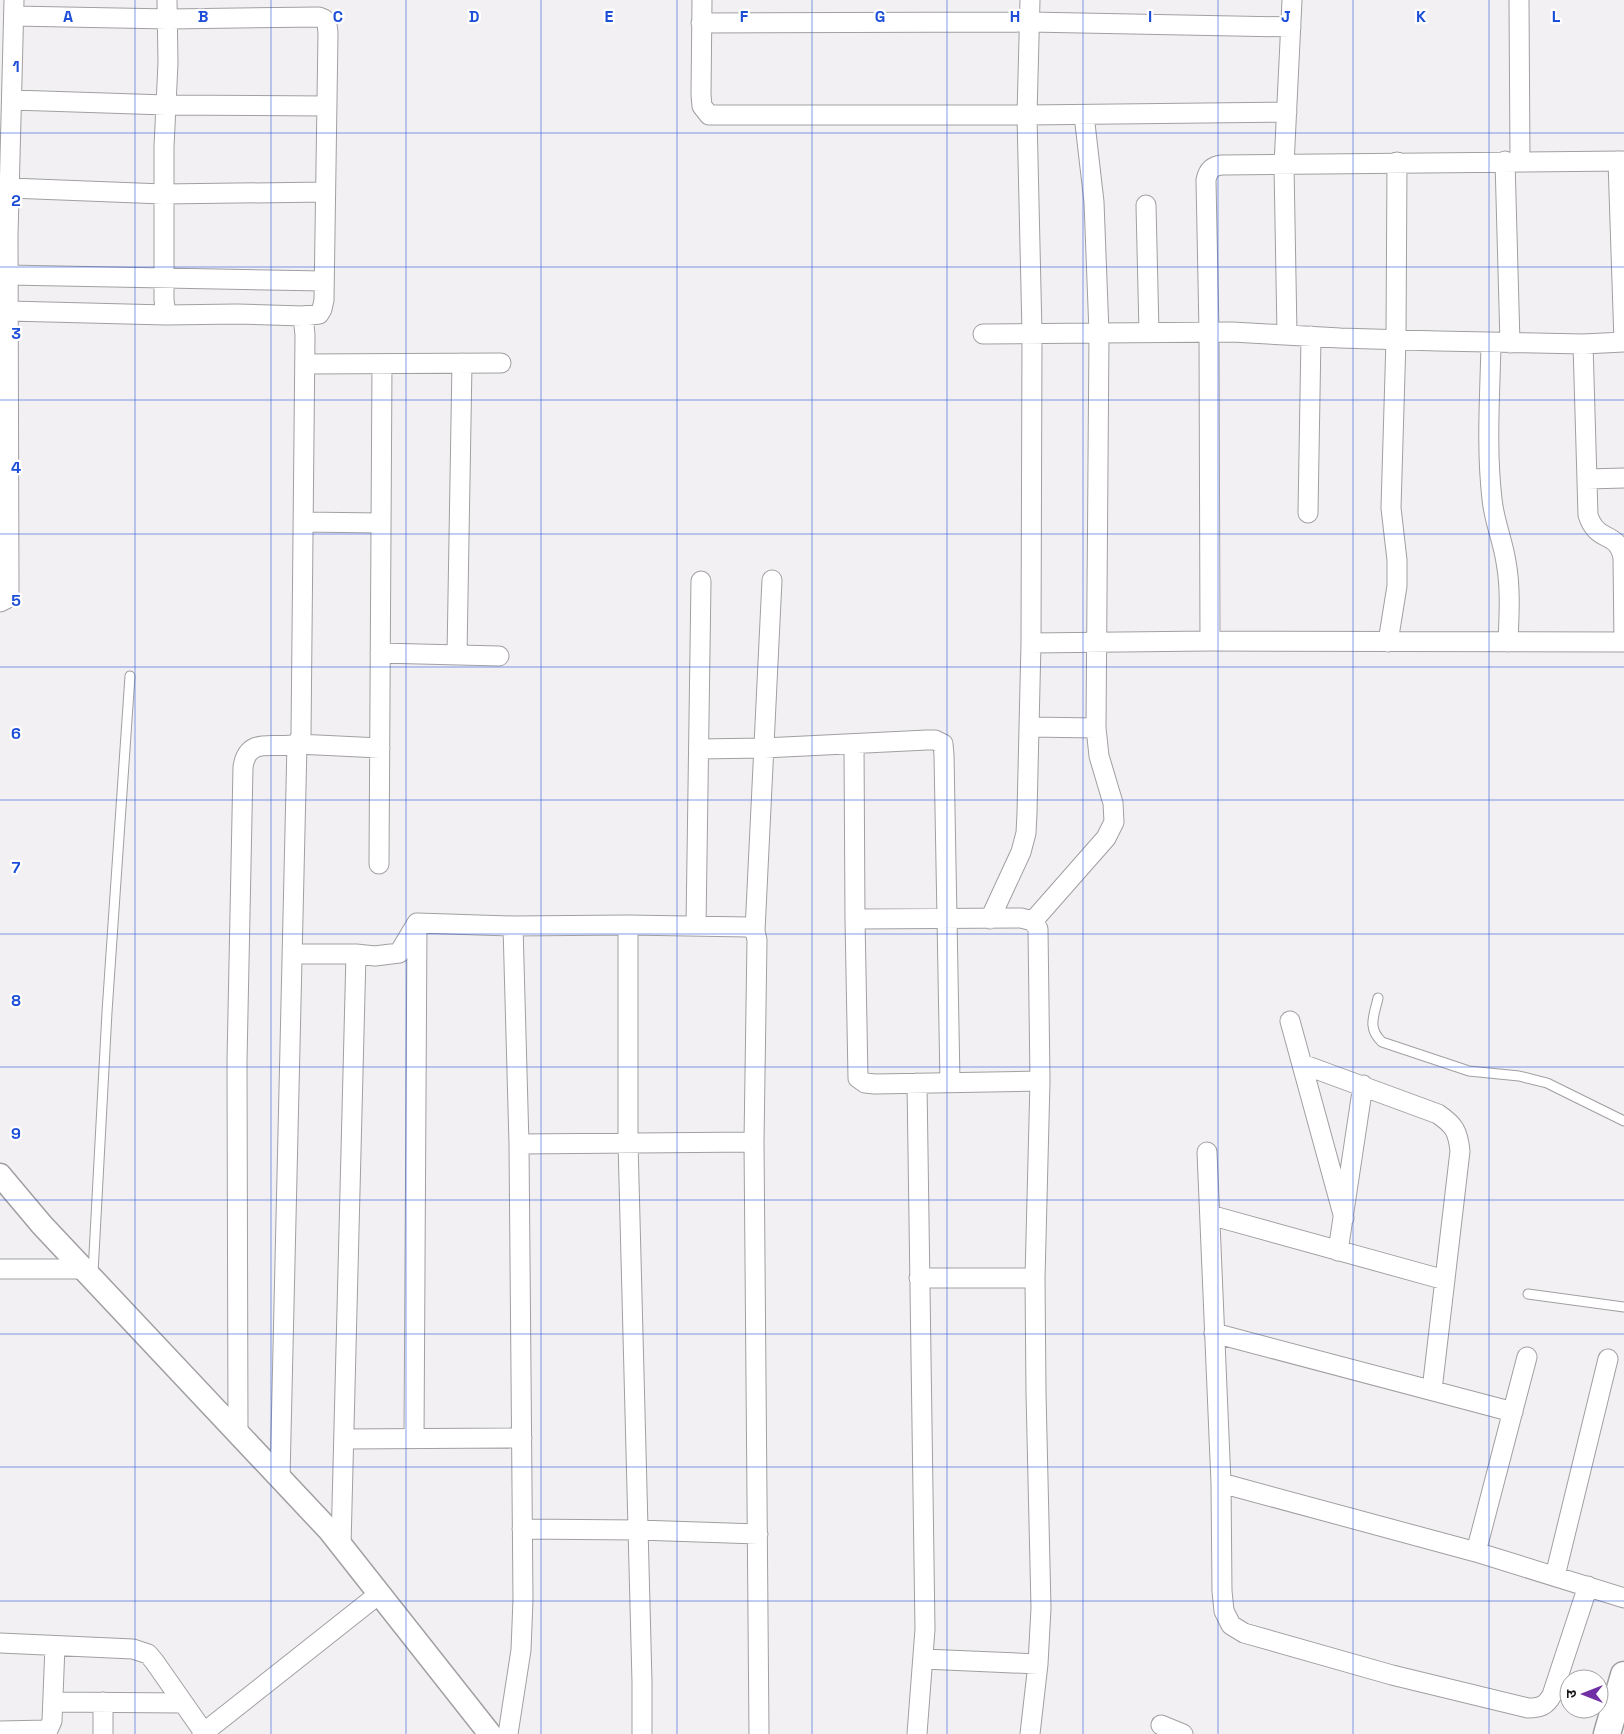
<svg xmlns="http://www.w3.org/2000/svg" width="1624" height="1734" viewBox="0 0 1624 1734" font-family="'Space Grotesk','Noto Sans Devanagari',sans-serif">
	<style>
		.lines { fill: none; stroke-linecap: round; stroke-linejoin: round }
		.service-casing { stroke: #a19fa2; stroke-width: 11 }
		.minor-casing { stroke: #a19fa2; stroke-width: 21 }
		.tertiary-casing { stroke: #a19fa2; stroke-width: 25 }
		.secondary-casing { stroke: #a19fa2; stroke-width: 29 }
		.service { stroke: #fff; stroke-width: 9 }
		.minor { stroke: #fff; stroke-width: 19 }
		.tertiary { stroke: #fff; stroke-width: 22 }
		.secondary { stroke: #fff; stroke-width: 26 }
		.grid { fill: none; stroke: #1d4ed8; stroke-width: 1; stroke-opacity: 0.55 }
		.grid-label { font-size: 16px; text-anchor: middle; font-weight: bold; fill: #1d4ed8; stroke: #fff; stroke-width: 4.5; stroke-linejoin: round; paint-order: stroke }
	</style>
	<rect width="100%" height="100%" fill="#f2f0f3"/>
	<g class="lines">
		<defs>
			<path id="service" d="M1378 998C1374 1016 1367 1028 1382 1042L1469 1071 1519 1076 1547 1083 1624 1121
				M93 1273 107 1012 130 676
				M1528 1294 1624 1307"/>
			<path id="minor" d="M167 0 168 63 164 147V300L166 315 237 314 303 316 305 335 301 735 297 744C274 750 248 735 243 767L237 1061 238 1434
				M702 0 701 95 702 106 709 115H1027L1032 333 1031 643 1027 813 1026 833 1021 852 990 919
				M1030 0 1027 115 1287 112
				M1519 0 1520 161
				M14 16 169 19 319 17 324 19 327 24 328 33 324 300 322 309 319 314 303 316
				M701 23 1030 22 1291 27
				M13 100 166 105 327 106
				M1084 115 1094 202 1099 333 1232 332 1340 338 1438 341 1583 344 1624 342
				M1505 161 1510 343
				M1618 161 1624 342
				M10 188 163 194 325 192
				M1146 205 1149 332
				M0 236H8L14 0
				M8 275 324 281
				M9 311 166 315
				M983 334 1099 333 1096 728 1099 756 1113 803 1114 822 1106 838 1033 921
				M1287 334 1284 165 1292 0
				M1491 343C1490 394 1486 447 1492 499 1494 521 1503 541 1506 562 1511 589 1509 616 1508 642
				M1583 344 1588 515C1597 544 1618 530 1623 558L1624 642
				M305 364 501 363
				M1587 479 1624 478
				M1308 513 1311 336
				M303 522 381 523
				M0 602 6 599 9 594 8 236
				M1210 641 1209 331 1206 180C1208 170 1212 166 1222 165L1624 161
				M1388 642 1397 586V560L1391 508 1396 339 1397 162
				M1031 643 1210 641 1624 642
				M380 653 499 656
				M457 655 462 363
				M1030 727 1096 728
				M854 744 855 919 858 1078 865 1083 875 1084 1040 1081
				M699 749 764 748 927 740H935L943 744 944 755 950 1082
				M379 864 382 364
				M855 919 1021 918 1033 921 1038 929 1040 1081 1035 1278 1036 1393 1041 1608 1038 1664 1030 1734
				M628 925V1142L642 1682V1734
				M696 926 701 581
				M755 931 772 580
				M293 954H356
				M1290 1021 1344 1218
				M1302 1064 1438 1114C1454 1125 1458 1131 1460 1151L1432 1390
				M917 1083 925 1629 917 1734
				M519 1144 754 1142
				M1207 1152 1221 1483 1222 1591 1224 1611 1231 1625 1244 1633 1392 1675 1528 1708C1540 1708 1546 1706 1552 1695L1588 1586
				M1210 1215 1445 1280
				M1338 1251 1363 1085
				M0 1269H84
				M919 1278H1035
				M1214 1333 1513 1412
				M344 1439 522 1438
				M414 1439 417 923
				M280 1478 297 744 380 748
				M1221 1483 1476 1552 1624 1598
				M522 1529 638 1530 758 1534
				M341 1546 356 954 375 956 399 953 417 923 513 926 628 925 748 927 755 931 757 940 754 1142 759 1734
				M1476 1552 1527 1357
				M1555 1576 1608 1359
				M0 1643 133 1649 148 1654 154 1661 205 1734
				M924 1659 1038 1664
				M53 1702 183 1703
				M103 1702V1734
				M1161 1725 1183 1734
				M0 1731 48 1730 52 1721 55 1646
				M202 1734 379 1594
				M508 1734 521 1650 523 1600 519 1144 513 926"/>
			<path id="tertiary" d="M0 1175 42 1225 329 1530 490 1734"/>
			<path id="secondary" d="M1607 1734 1624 1675"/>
		</defs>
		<!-- service casing -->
		<use href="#service" class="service-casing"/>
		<!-- minor casing -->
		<use href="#minor" class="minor-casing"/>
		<!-- tertiary casing -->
		<use href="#tertiary" class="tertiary-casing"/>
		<!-- secondary casing -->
		<use href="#secondary" class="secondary-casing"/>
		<!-- service -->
		<use href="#service" class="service"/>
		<!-- minor -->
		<use href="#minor" class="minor"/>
		<!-- tertiary -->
		<use href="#tertiary" class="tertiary"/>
		<!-- secondary -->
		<use href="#secondary" class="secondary"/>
	</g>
	<!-- grid -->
	<path class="grid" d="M135 0V1734M271 0V1734M406 0V1734M541 0V1734M677 0V1734M812 0V1734M947 0V1734M1083 0V1734M1218 0V1734M1353 0V1734M1489 0V1734M0 133H1624M0 267H1624M0 400H1624M0 534H1624M0 667H1624M0 800H1624M0 934H1624M0 1067H1624M0 1200H1624M0 1334H1624M0 1467H1624M0 1601H1624"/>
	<g class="grid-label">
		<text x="68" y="22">A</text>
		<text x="203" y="22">B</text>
		<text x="338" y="22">C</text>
		<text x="474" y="22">D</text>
		<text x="609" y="22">E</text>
		<text x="744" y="22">F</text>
		<text x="880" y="22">G</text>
		<text x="1015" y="22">H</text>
		<text x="1150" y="22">I</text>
		<text x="1286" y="22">J</text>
		<text x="1421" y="22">K</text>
		<text x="1556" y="22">L</text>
		<text x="16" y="72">1</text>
		<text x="16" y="206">2</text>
		<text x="16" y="339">3</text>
		<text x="16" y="473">4</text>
		<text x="16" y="606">5</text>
		<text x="16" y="739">6</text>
		<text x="16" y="873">7</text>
		<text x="16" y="1006">8</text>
		<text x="16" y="1139">9</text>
	</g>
	<!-- north arrow -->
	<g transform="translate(1584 1694) rotate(270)"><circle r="24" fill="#ffffff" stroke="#a2a2a2"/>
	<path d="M0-4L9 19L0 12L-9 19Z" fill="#702fa4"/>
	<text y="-8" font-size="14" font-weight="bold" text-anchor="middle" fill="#171617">उ</text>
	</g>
</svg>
